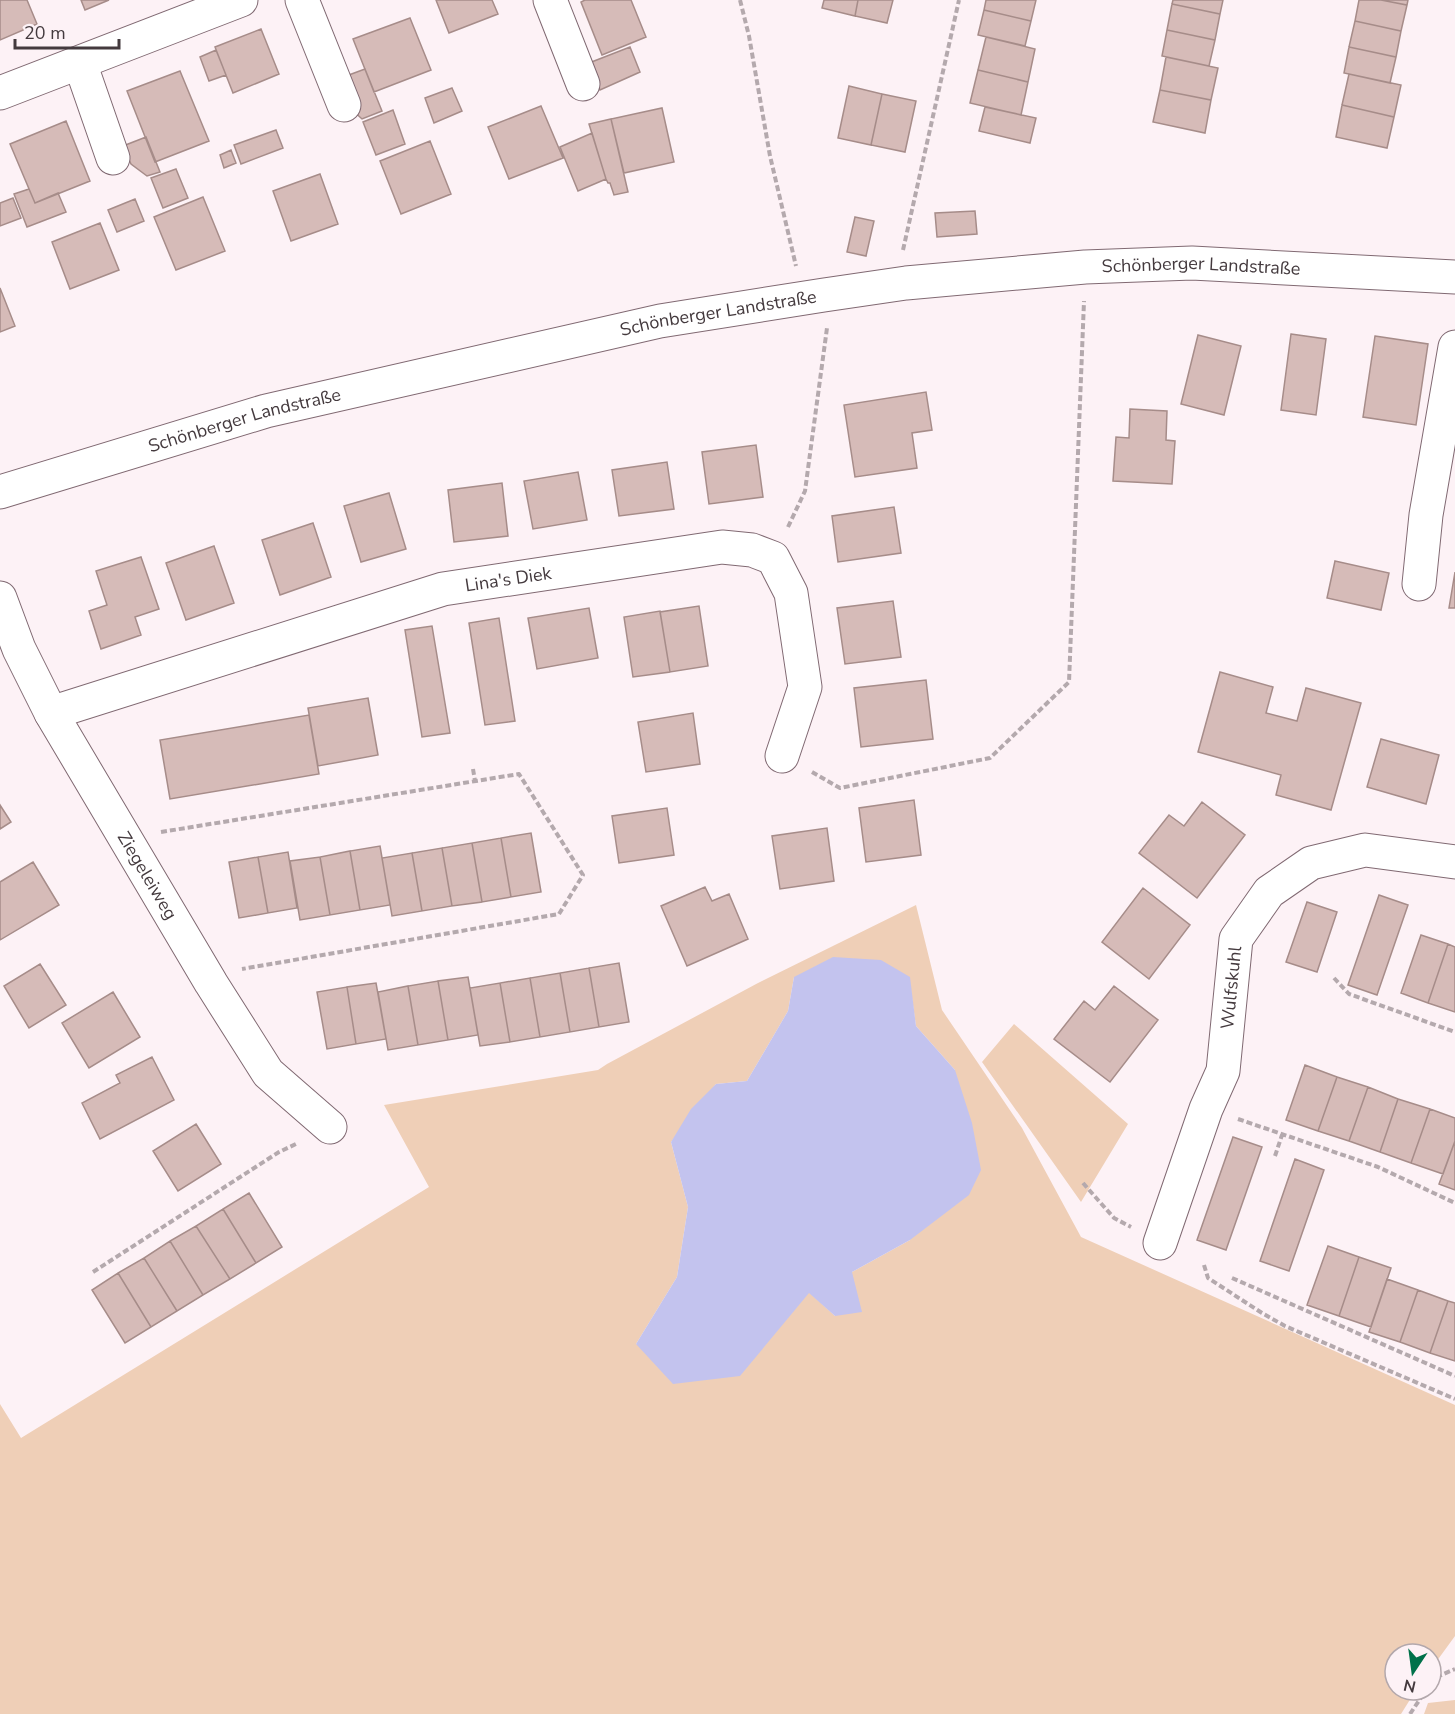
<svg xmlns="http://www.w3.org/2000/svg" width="1455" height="1714" viewBox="0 0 1455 1714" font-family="'Nunito Sans',sans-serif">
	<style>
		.green { fill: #efcfb7; fill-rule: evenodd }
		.water { fill: #c3c3ee }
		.building { fill: #d6bbb8; stroke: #a68c89; stroke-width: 1.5 }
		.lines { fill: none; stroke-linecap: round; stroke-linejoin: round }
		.minor-casing { stroke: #806972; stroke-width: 35 }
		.major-casing { stroke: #806972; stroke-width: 35 }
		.path { stroke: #b4a9ad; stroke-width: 4; stroke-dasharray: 6 3; stroke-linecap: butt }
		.minor { stroke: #fff; stroke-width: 33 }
		.major { stroke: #fff; stroke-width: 33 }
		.labels { text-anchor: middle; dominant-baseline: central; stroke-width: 4.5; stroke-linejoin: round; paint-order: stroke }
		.street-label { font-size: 18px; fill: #443a3e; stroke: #fdf2f6 }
	</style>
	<rect width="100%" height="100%" fill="#fdf2f6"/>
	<!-- green -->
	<path class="green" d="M916 905 942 1010 1022 1128 1081 1237 1455 1405V1636L1431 1669V1654H1395V1690H1416L1401 1714H0V1404L21 1438 429 1187 384 1105 598 1070 607 1064 758 983ZM794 977H909L916 1026 955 1070 910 1240 852 1272 835 1316 809 1292 739 1376 636 1344 677 1277 688 1207 671 1142 716 1084 747 1081 788 1011Z
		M1014 1024 1128 1124 1081 1202 982 1062Z
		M1455 1700V1714H1424L1428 1703Z"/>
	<!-- water -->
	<path class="water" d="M833 957 881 960 910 977 916 1026 955 1070 972 1123 981 1170 969 1195 910 1240 852 1272 862 1312 835 1316 809 1293 740 1376 673 1384 636 1344 677 1277 688 1207 671 1142 691 1109 716 1084 747 1081 788 1011 794 977Z"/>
	<!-- building -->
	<path class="building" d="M0 0H27L37 24 0 40Z
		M81 0H109L85 10Z
		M436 0H492L498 14 449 33Z
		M585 0H631L646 37 602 55 581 2Z
		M824 0H858L855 16 822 8Z
		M858 0H893L887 23 855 16Z
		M986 0H1036L1031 21 984 10Z
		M1173 0H1223L1220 14 1172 4Z
		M1359 0H1381L1407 5 1401 31 1355 21Z
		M1381 0H1408L1407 5Z
		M1172 4 1220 14 1215 40 1167 30Z
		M984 10 1031 21 1025 46 978 35Z
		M410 18 431 70 374 92 353 39Z
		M1355 21 1401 31 1396 57 1349 47Z
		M261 29 279 74 233 93 215 47Z
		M1167 30 1215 40 1209 66 1162 56Z
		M986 37 1035 49 1028 82 978 70Z
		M630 47 640 72 600 90 589 63Z
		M1349 47 1396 57 1390 83 1344 73Z
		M216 50 226 75 209 81 200 57Z
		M1166 57 1218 68 1211 100 1160 90Z
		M365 69 382 111 362 119 348 106 338 79Z
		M978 70 1028 82 1021 115 970 103Z
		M180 71 209 141 155 162 127 91Z
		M1349 74 1401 85 1394 117 1342 105Z
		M849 86 882 94 871 145 838 138Z
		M452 88 462 111 434 123 425 98Z
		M1160 90 1211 100 1205 133 1153 122Z
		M882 94 916 101 905 152 871 145Z
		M1342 105 1394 117 1387 148 1336 137Z
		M541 106 563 158 509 179 488 127Z
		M985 107 1036 118 1030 143 979 131Z
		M662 108 674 162 624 173 611 119Z
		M393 110 405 144 376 155 363 122Z
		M611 119 628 192 614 195 610 183H608L606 179 589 124Z
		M66 121 90 181 35 203 10 144Z
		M276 130 283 148 241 164 234 145Z
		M592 133 606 179 578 191 560 147Z
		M146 137 160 172 147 176 131 164 123 146Z
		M430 141 451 194 401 214 380 161Z
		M231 150 236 163 224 168 220 155Z
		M176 169 188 198 163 208 151 178Z
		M320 174 338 224 291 241 273 191Z
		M29 189 35 203 58 193 66 212 27 227 14 194Z
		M203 197 225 251 176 270 154 217Z
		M13 198 21 218 0 226V203Z
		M135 199 144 221 117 232 108 210Z
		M975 211 977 234 937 237 935 213Z
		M855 217 874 221 866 256 847 252Z
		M100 223 119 270 70 289 52 242Z
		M0 288 15 326 0 332Z
		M1291 334 1326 339 1316 415 1281 410Z
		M1198 335 1241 346 1224 415 1181 404Z
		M1375 336 1428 344 1416 425 1363 417Z
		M926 392 932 430 912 433 917 468 855 477 844 405Z
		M1130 409 1167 411 1166 440 1175 441 1172 484 1113 481 1116 437 1129 438Z
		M756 445 763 497 709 504 702 452Z
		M667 462 674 509 619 516 612 470Z
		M578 472 587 520 533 529 524 481Z
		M502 483 508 536 454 542 448 490Z
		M389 493 406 549 361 562 344 506Z
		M894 507 901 553 838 562 832 516Z
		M313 523 331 577 280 595 262 540Z
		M214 546 234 603 186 620 166 563Z
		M141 557 159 609 135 617 141 635 101 649 89 611 107 605 96 571Z
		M1335 561 1389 573 1381 610 1327 598Z
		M1455 572V608H1449Z
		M893 601 901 657 845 664 837 608Z
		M699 606 708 666 670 672 660 612Z
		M589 608 598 658 537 669 528 618Z
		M660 611 670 672 633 677 624 617Z
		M499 618 515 721 485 725 469 623Z
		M432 626 450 733 422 737 405 630Z
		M1220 672 1273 687 1266 713 1297 721 1306 688 1361 703 1331 810 1276 795 1281 775 1198 752Z
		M926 680 933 739 861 747 854 688Z
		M368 698 378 755 318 766 308 708Z
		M693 713 700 764 646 772 638 722Z
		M309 715 319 774 170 799 160 740Z
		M1381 739 1439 755 1426 804 1367 787Z
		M914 800 921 855 866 862 859 808Z
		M1202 802 1245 835 1197 898 1139 853 1169 815 1184 826Z
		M0 805 11 822 0 829Z
		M667 808 674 855 619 863 612 816Z
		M827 828 834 881 780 889 772 836Z
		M531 833 541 892 511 897 501 838Z
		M501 838 511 897 482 902 472 843Z
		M472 843 482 902 452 906 442 848Z
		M380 846 390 905 360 910 350 851Z
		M442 848 452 906 422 911 412 853Z
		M350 851 360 910 330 915 320 857Z
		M288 852 297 908 268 913 258 857Z
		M412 853 422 911 392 916 382 858Z
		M258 857 268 913 239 918 229 862Z
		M320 857 330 915 300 920 290 861Z
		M33 862 59 905 0 940V882Z
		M705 887 712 901 729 894 748 939 687 966 661 906Z
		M1143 888 1190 925 1149 979 1102 942Z
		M1379 895 1408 905 1377 995 1348 985Z
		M1307 902 1337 912 1317 972 1286 962Z
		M1421 935 1448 944 1428 1003 1401 993Z
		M1448 944 1455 947V1012L1428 1003Z
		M619 963 629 1022 599 1027 589 968Z
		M40 964 66 1005 29 1028 4 986Z
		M589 968 599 1027 570 1032 560 973Z
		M560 973 570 1032 540 1037 530 978Z
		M468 977 478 1035 448 1040 438 981Z
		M530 978 540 1037 510 1042 500 983Z
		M438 981 448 1040 418 1045 408 986Z
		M376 983 386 1039 356 1044 347 987Z
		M500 983 510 1042 480 1046 470 988Z
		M408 986 418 1045 388 1050 378 992Z
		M1114 986 1158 1020 1110 1082 1054 1039 1084 1001 1095 1010Z
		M347 987 356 1044 327 1049 317 992Z
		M113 992 140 1037 89 1068 62 1023Z
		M152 1057 174 1100 100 1139 82 1103 120 1083 116 1075Z
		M1305 1065 1337 1077 1318 1131 1286 1120Z
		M1337 1077 1368 1087 1349 1141 1318 1131Z
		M1368 1087 1398 1099 1380 1152 1349 1141Z
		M1398 1099 1430 1109 1411 1163 1380 1152Z
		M1430 1109 1455 1118V1141L1443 1174 1411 1163Z
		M196 1124 221 1164 178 1191 153 1151Z
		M1233 1137 1262 1147 1226 1250 1197 1240Z
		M1455 1141V1190L1439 1184Z
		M1295 1159 1324 1170 1289 1271 1260 1261Z
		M249 1193 282 1247 256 1263 223 1209Z
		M223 1209 256 1263 230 1279 196 1226Z
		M196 1226 230 1279 203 1295 170 1241Z
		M170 1241 203 1295 177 1311 144 1258Z
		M1328 1246 1359 1257 1339 1316 1307 1305Z
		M1359 1257 1391 1268 1371 1327 1339 1316Z
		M144 1258 177 1311 151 1327 118 1273Z
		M118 1273 151 1327 125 1343 92 1290Z
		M1387 1279 1418 1290 1400 1342 1369 1332Z
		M1418 1290 1448 1301 1430 1353 1400 1342Z
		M1448 1301 1455 1303V1361L1430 1353Z"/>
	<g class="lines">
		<defs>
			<g id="minor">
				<path d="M302 0 344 105"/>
				<path d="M550 0 583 84"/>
				<path d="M80 63 113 158"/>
				<path d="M0 93 241 0"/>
				<path d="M1419 584 1426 515 1455 347"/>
				<path id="s1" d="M0 598 19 649 51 713 211 983 268 1073 330 1127"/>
				<path id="s2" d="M51 713 443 589 722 547 752 550 773 558 791 593 805 687 782 756"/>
				<path id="s3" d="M1160 1243 1206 1109 1223 1071 1236 939 1269 892 1311 863 1365 850 1455 862"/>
			</g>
			<g id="major">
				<path id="s4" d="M0 492 266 411 660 321 824 295 906 283 1085 267 1192 263 1455 277"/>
			</g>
		</defs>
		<!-- minor casing -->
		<use href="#minor" class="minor-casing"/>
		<!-- major casing -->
		<use href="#major" class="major-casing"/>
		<!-- path -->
		<path class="path" d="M740 0 749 36 770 156 796 266
			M903 250 959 0
			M788 527 805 491 827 328
			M473 769 475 781
			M812 772 840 788 990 758 1069 682 1084 301
			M161 832 519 774 583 875 559 914 242 969
			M1334 978 1349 994 1455 1032
			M1238 1119 1378 1167 1455 1203
			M1275 1156 1282 1135
			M1083 1183 1114 1218 1131 1227
			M1204 1265 1208 1278 1262 1313 1285 1326 1455 1399
			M93 1272 279 1152 298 1143
			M1232 1278 1455 1376
			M1431 1685 1439 1676 1455 1669
			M1410 1714 1426 1690"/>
		<!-- minor -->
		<use href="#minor" class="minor"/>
		<!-- major -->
		<use href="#major" class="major"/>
	</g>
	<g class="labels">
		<!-- street labels -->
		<g class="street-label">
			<text stroke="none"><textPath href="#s4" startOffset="1227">Schönberger Landstraße</textPath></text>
			<text stroke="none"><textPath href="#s4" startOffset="741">Schönberger Landstraße</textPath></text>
			<text stroke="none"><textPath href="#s4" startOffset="255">Schönberger Landstraße</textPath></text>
			<text stroke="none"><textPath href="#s2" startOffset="477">Lina's Diek</textPath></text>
			<text stroke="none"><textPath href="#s1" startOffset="315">Ziegeleiweg</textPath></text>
			<text stroke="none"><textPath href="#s3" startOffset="267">Wulfskuhl</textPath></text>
		</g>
	</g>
	<!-- north arrow -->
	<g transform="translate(1413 1672) rotate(193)"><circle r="28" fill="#fdf2f6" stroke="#b3a8ac" stroke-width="1.5"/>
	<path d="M0-4.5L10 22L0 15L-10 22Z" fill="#00714a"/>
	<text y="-9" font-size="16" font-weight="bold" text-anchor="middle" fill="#443a3e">N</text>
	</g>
	<!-- scale -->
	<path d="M15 39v9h104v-9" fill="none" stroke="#443a3e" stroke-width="3"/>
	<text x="24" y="39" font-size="18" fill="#443a3e" stroke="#fdf2f6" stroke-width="4.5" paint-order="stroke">20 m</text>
</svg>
